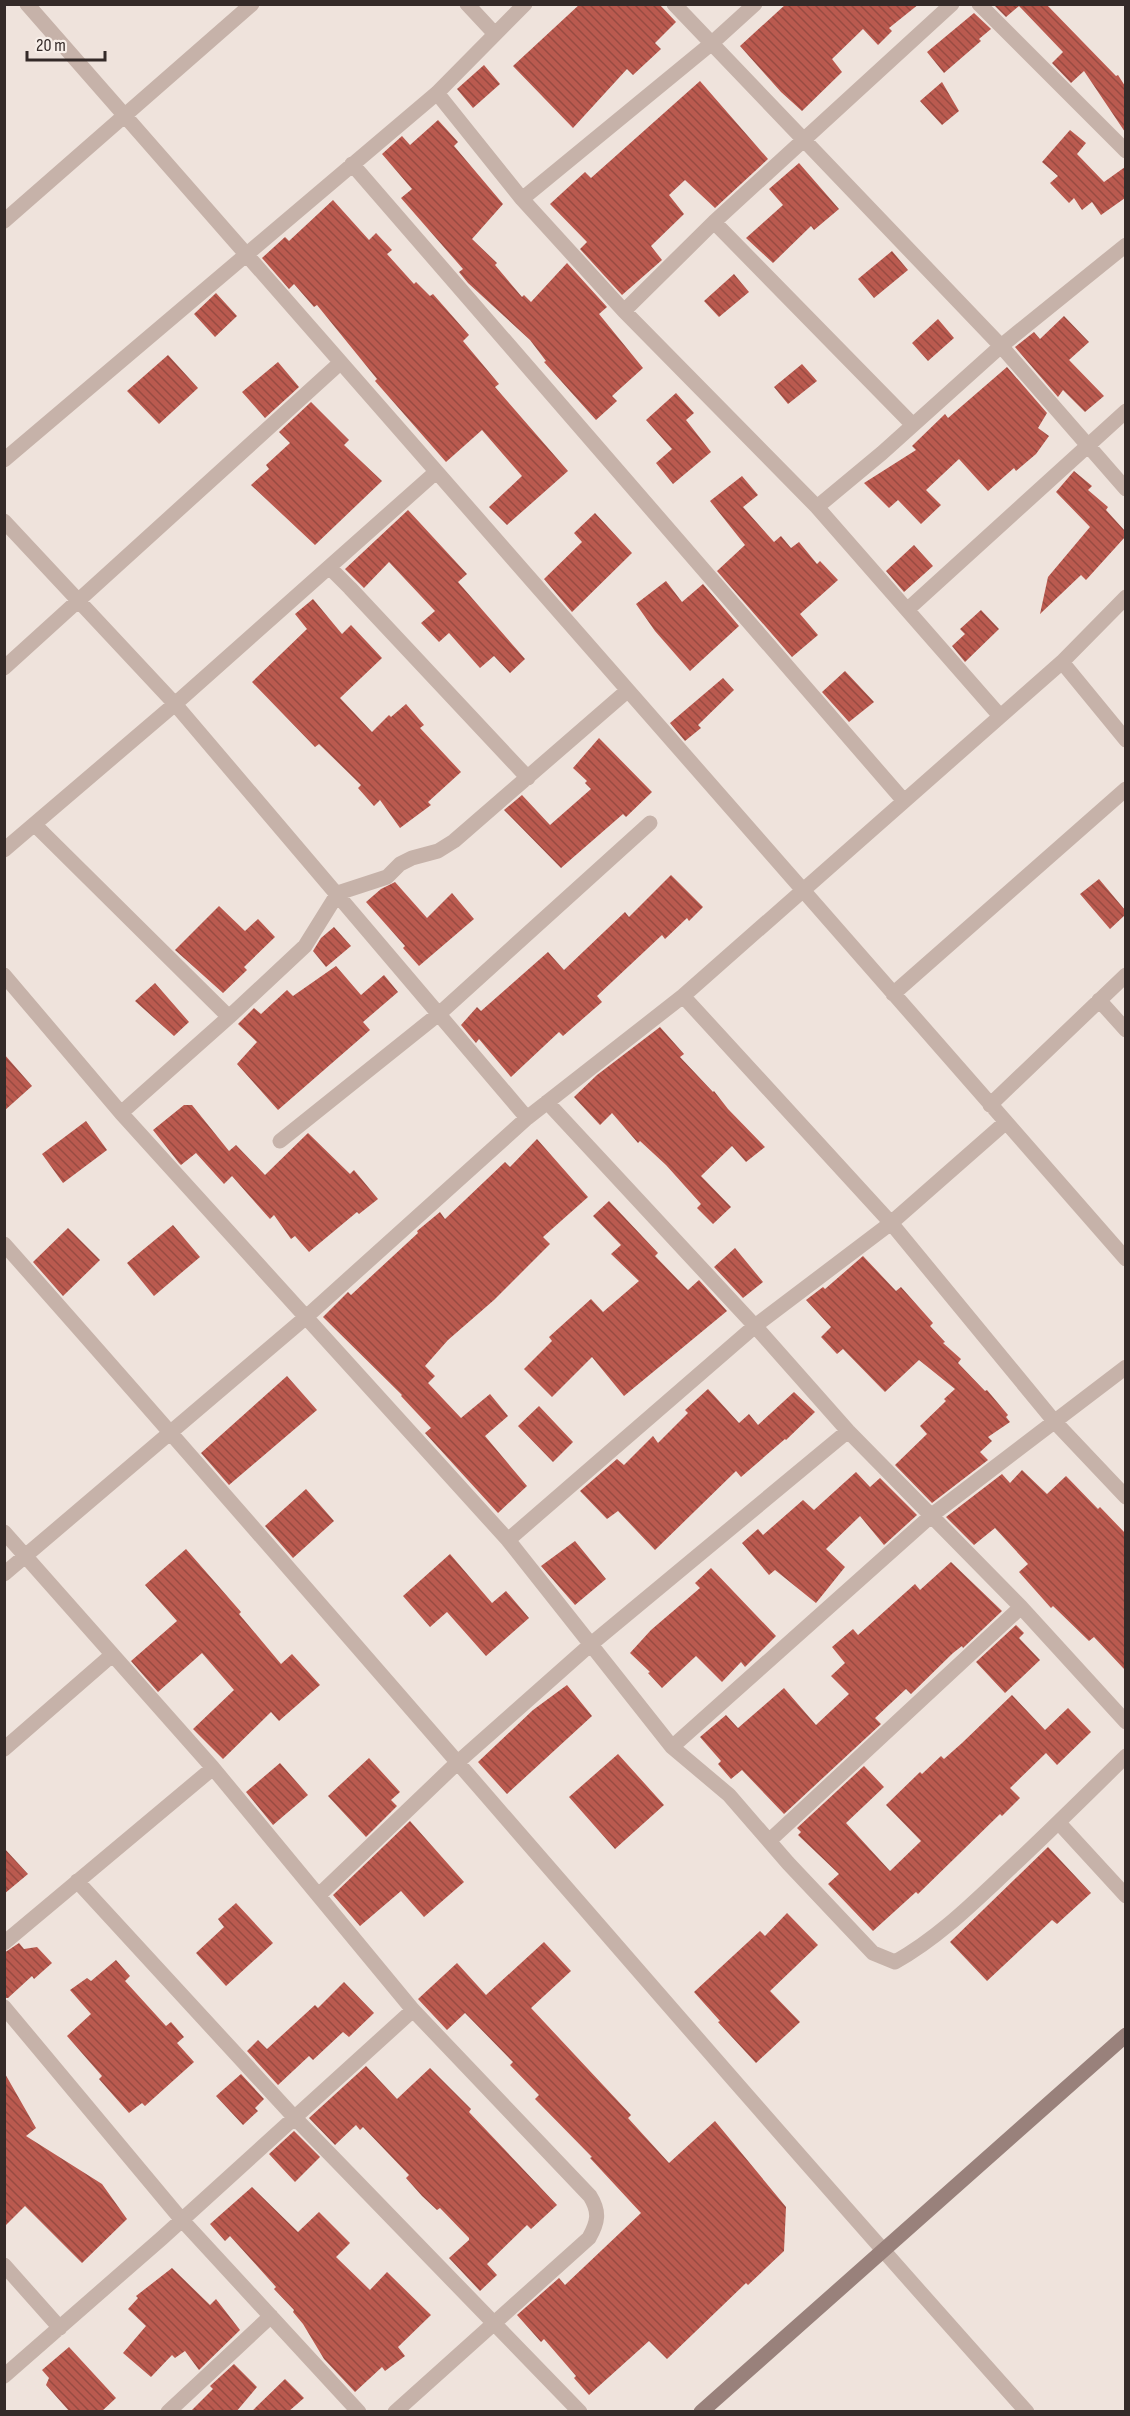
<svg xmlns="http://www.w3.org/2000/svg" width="1130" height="2416" viewBox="0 0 1130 2416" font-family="'Sofia Sans Condensed',sans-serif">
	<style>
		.building { fill: url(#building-back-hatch) }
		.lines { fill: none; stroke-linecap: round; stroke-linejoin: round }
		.minor { stroke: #c6b2a9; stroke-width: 15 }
		.secondary { stroke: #99817b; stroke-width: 15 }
	</style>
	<defs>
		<pattern id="building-back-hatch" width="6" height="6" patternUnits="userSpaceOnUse" patternTransform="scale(1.5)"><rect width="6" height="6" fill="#ba5a4f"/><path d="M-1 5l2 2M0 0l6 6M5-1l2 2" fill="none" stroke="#984b42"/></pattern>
	</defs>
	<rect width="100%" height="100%" fill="#efe3dc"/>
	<!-- building -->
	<path class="building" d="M580 4H659L676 22 655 43 661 49 633 75 627 69 573 128 513 66Z
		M786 4H919L889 28 892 31 878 45 863 29 832 59 842 72 802 111 781 92 740 46Z
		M993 4H1046L1116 76 1118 75 1125 86V132L1084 71 1071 83 1052 63 1063 52 1019 6 1006 17Z
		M974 13 991 29 979 39 981 41 944 73 927 52Z
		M484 65 500 84 473 108 457 89Z
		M700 81 768 159 715 208 685 180 669 195 684 214 651 246 662 260 622 295 580 249 587 242 550 204 585 172 591 178Z
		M942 82 959 111 942 125 920 101Z
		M438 120 458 142 454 146 503 204 472 239 497 263 495 265 522 297 524 295 531 302 567 263 607 307 599 314 643 368 612 396 617 401 596 420 544 362 546 361 530 340 468 283 459 272 463 269 401 198 412 189 382 154 402 136 410 145Z
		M1070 130 1086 143 1077 154 1104 182 1125 167V198L1101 215 1092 202 1082 210 1074 198 1069 203 1050 183 1058 176 1042 162Z
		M799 163 839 209 814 230 811 226 773 263 746 238 783 205 769 189Z
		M333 200 369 240 376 233 392 250 387 254 414 284 416 282 430 296 433 294 469 335 463 341 499 384 495 387 568 471 507 525 489 507 522 476 482 430 446 462 375 381 377 379 317 305 314 307 294 284 289 289 262 258 285 237 289 241Z
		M892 251 908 270 874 298 858 279Z
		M734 274 749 292 719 317 704 301Z
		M216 293 237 316 215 337 194 314Z
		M1064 316 1089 342 1069 360 1104 396 1085 412 1063 390 1058 397 1015 347 1034 332 1040 339Z
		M938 319 954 338 928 361 912 343Z
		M168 355 198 388 159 424 127 391Z
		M278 362 299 387 265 418 242 392Z
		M802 364 817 381 788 404 774 387Z
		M1007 367 1047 413 1038 428 1049 436 1036 454 1016 471 1014 468 988 491 959 459 926 490 941 505 921 524 898 500 889 508 864 483 916 450 912 446 945 414 948 418Z
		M676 393 694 413 686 420 711 452 673 484 656 463 672 449 646 420Z
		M311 402 349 440 344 445 382 481 315 545 251 485 269 469 266 465 290 443 279 432Z
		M1074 471 1092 486 1088 490 1108 507 1106 510 1125 531V537L1086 580 1081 575 1040 614 1048 577 1090 527 1056 492Z
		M742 476 758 495 743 507 774 542 781 536 791 548 799 542 817 564 820 561 838 580 800 614 818 635 792 657 717 571 745 545 710 501Z
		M408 510 467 574 458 582 525 659 510 673 494 656 480 668 449 633 439 642 421 623 435 611 389 562 364 588 345 569Z
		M595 513 632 553 572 612 544 579 582 542 574 533Z
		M914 545 933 566 904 592 886 571Z
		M666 581 682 602 703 584 739 626 690 671 655 631 636 604Z
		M313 599 342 634 351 625 382 658 340 698 372 732 389 715 391 717 406 704 424 725 420 728 461 772 428 802 431 805 400 828 380 800 374 806 358 788 361 785 319 744 315 747 252 682 307 629 295 614Z
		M981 610 999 629 965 662 952 646 965 634 960 629Z
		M845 671 874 702 849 722 822 692Z
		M723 678 734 690 698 725 701 728 685 741 670 723Z
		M599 738 652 792 626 817 623 814 561 868 504 810 522 795 550 825 591 789 585 783 587 781 573 768Z
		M671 875 703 907 689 921 687 918 665 939 662 935 597 996 602 1002 563 1036 559 1032 511 1077 479 1039 476 1043 461 1025 477 1007 481 1011 548 952 564 970 625 912 629 917Z
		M1099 879 1125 910V915L1110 929 1080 894Z
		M395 882 427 918 452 893 474 919 419 966 403 948 405 946 366 902 381 889Z
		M219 906 245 931 258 919 275 937 244 967 247 970 223 993 175 950Z
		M334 927 351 946 326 967 313 951 321 938Z
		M336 966 361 995 384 975 398 992 363 1022 370 1030 278 1110 237 1064 257 1042 238 1024 254 1008 261 1014 287 990 293 996Z
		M155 983 189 1022 174 1036 135 1001Z
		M660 1027 684 1054 680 1057 713 1092 714 1091 728 1109 765 1147 746 1162 732 1146 701 1176 731 1207 713 1224 697 1208 701 1204 666 1165 640 1141 638 1143 612 1113 600 1125 574 1097 597 1075Z
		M4 1054 32 1086 4 1111Z
		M184 1105H192L229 1151 236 1145 265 1175 308 1133 350 1174 354 1170 378 1199 359 1214 357 1212 309 1252 295 1236 291 1239 274 1215 270 1219 232 1176 224 1184 196 1153 181 1165 179 1163 153 1130Z
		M86 1121 107 1150 63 1183 42 1154Z
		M537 1139 588 1197 543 1237 550 1244 494 1300 448 1340 425 1366 435 1376 428 1383 461 1418 490 1394 508 1416 485 1436 527 1486 498 1513 425 1433 431 1428 401 1396 402 1395 323 1317 348 1292 351 1295 418 1233 417 1231 440 1212 445 1219 505 1162 510 1167Z
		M609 1201 658 1253 655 1256 684 1286 688 1290 699 1280 727 1311 624 1396 592 1357 552 1397 524 1369 552 1341 549 1337 591 1299 603 1312 639 1281 611 1254 621 1245 593 1216Z
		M173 1225 200 1257 154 1296 127 1263Z
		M68 1228 100 1260 63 1296 33 1262Z
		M735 1248 763 1282 743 1298 714 1267Z
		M863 1256 896 1291 901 1287 933 1323 930 1326 945 1342 943 1343 961 1359 958 1363 985 1391 987 1390 1008 1415 1006 1417 1010 1422 988 1437 992 1441 980 1452 988 1460 932 1503 895 1465 927 1434 920 1426 946 1401 944 1399 955 1389 919 1360 885 1392 843 1349 837 1354 821 1337 831 1327 806 1300 823 1287 825 1289Z
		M287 1376 317 1410 229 1485 201 1453Z
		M708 1389 739 1423 749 1414 758 1425 794 1392 815 1412 786 1440 785 1439 741 1477 736 1471 655 1550 618 1511 607 1519 580 1491 617 1459 624 1465 653 1436 658 1443 688 1413 685 1410Z
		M539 1406 573 1442 553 1462 518 1426Z
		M1022 1470 1047 1494 1066 1476 1098 1509 1100 1507 1125 1533V1670L1094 1637 1089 1641 1053 1606 1051 1608 1019 1572 1028 1564 995 1528 974 1545 946 1517 1002 1474 1010 1483Z
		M856 1472 870 1487 880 1478 917 1515 884 1545 860 1516 826 1549 845 1567 816 1603 775 1570 769 1575 742 1543 758 1529 763 1535 803 1500 814 1510Z
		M306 1489 334 1521 293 1558 265 1526Z
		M575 1541 606 1579 575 1605 541 1566Z
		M186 1549 241 1612 239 1614 281 1664 292 1654 320 1685 279 1721 271 1712 223 1759 193 1729 234 1690 202 1653 158 1692 131 1661 177 1621 145 1585Z
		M450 1554 492 1603 506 1591 529 1618 486 1656 447 1612 430 1627 403 1596Z
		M951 1562 1002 1611 963 1648 962 1646 953 1653 911 1694 906 1689 875 1718 881 1724 784 1814 742 1770 731 1779 718 1764 721 1761 700 1737 726 1715 738 1728 784 1688 816 1725 849 1694 831 1676 845 1663 832 1647 853 1629 858 1635 915 1584 920 1590Z
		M711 1568 776 1636 745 1667 741 1662 722 1682 696 1656 662 1688 648 1673 650 1672 630 1653 651 1630 700 1588 695 1583Z
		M1016 1625 1024 1633 1019 1638 1040 1660 1005 1693 976 1662Z
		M567 1685 592 1716 507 1794 478 1762 533 1710Z
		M1012 1695 1045 1730 1068 1708 1091 1732 1057 1765 1046 1753 1010 1788 1020 1798 1002 1816 1000 1814 918 1894 916 1892 873 1931 828 1884 839 1874 798 1835 801 1832 797 1828 864 1766 884 1787 846 1823 890 1871 921 1841 886 1805 920 1772 922 1774 941 1756 944 1759 962 1743Z
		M618 1754 664 1805 615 1849 569 1797Z
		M369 1758 400 1792 391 1800 397 1806 366 1837 328 1796Z
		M280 1763 308 1795 273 1825 246 1792Z
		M410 1821 464 1882 424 1917 401 1891 360 1926 333 1895Z
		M1048 1847 1091 1893 1057 1924 1052 1920 987 1981 950 1942Z
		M4 1848 28 1874 4 1894Z
		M236 1903 273 1943 226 1986 196 1953 224 1927 218 1919Z
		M787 1913 818 1945 770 1991 800 2022 756 2063 718 2022 720 2021 694 1992 760 1931 765 1936Z
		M544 1942 571 1971 531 2008 631 2115 628 2118 669 2163 715 2121 786 2207 784 2251 748 2285 746 2283 667 2359 649 2341 589 2395 574 2378 576 2376 544 2339 541 2342 517 2315 559 2278 565 2285 641 2213 590 2158 592 2157 535 2099 539 2095 510 2065 513 2062 465 2013 447 2030 418 1999 457 1963 486 1995Z
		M19 1943 24 1949 37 1947 52 1963 34 1979 32 1976 8 1998H4V1953Z
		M116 1960 130 1976 125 1981 166 2026 171 2022 184 2037 177 2043 194 2062 145 2106 142 2103 129 2113 99 2079 102 2076 67 2036 91 2014 70 1990 87 1978 91 1981Z
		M344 1982 374 2013 349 2037 343 2032 313 2060 309 2056 278 2085 247 2051 258 2040 267 2049 315 2005 318 2008Z
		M366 2066 397 2099 430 2068 471 2109 469 2112 557 2205 531 2229 527 2225 487 2264 497 2275 480 2291 449 2258 469 2240V2238L440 2208 437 2210 422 2196 406 2178 409 2175 363 2127 360 2130 356 2125 335 2145 309 2118Z
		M4 2072 36 2128 26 2136 102 2184 127 2219 82 2263 25 2206 4 2227Z
		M241 2074 264 2099 255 2108 258 2111 243 2125 216 2096Z
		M294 2131 320 2157 295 2182 269 2154Z
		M252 2187 298 2232 319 2212 350 2243 336 2257 370 2290 387 2272 431 2315 398 2347 405 2356 385 2371 382 2367 355 2392 324 2359 303 2324 293 2312 294 2310 274 2289 276 2287 230 2236 225 2241 210 2224Z
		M172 2268 210 2305 216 2299 240 2330 199 2370 185 2351 175 2358 172 2355 151 2377 123 2353 146 2326 128 2309 138 2298 136 2296Z
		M69 2347 116 2398 101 2412H70L46 2385 49 2378 42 2370Z
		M234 2364 257 2387 236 2412H190L213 2389 210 2386Z
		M285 2379 304 2398 288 2412H251Z"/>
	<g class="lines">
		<!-- minor -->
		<path class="minor" d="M27 4 1126 1259
			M467 4 495 34
			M674 4 1001 346 1126 489
			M979 4 1126 151
			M437 93 522 199 624 311 817 507 1000 716
			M352 164 904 801
			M522 199 712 43 755 4
			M4 221 252 4
			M714 222 913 425
			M624 311 714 222 952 4
			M4 460 437 93 525 4
			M817 507 882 453 1001 346 1126 245
			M4 521 175 704 527 1118
			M330 568 350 588 528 778
			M907 610 1126 411
			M1062 662 1126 740
			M4 668 340 363
			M35 825 229 1017
			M4 850 175 704 436 472
			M4 975 121 1113 508 1540 672 1747 729 1795 788 1863 873 1953 895 1962C936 1939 969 1907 1003 1875 1045 1836 1085 1796 1126 1756
			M893 994 1126 789
			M683 996 891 1223 1054 1421 1126 1497
			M1099 1000 1126 1030
			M547 1102 755 1326 848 1431 1021 1607 1126 1722
			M990 1105 1126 975
			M121 1113 229 1017 305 946 338 893 387 877 400 864 412 858 438 851 454 841 627 691
			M280 1141 440 1013 650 823
			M4 1244C348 1631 682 2027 1027 2412
			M4 1532 213 1768 413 2010 590 2196C600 2212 598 2222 589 2238L395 2412
			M508 1540 755 1326 891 1223 1006 1122
			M4 1574 305 1318 527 1118 683 996 1062 662 1126 597
			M672 1747 932 1515 1126 1367
			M4 1749 112 1655
			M1059 1823 1126 1896
			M769 1841 1021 1607
			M77 1881 294 2117 580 2412
			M319 1895 458 1762 590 1645 848 1431
			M4 1943 213 1768
			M4 2007 181 2219 359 2412
			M4 2265 60 2328
			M4 2376 162 2238 413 2010
			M168 2412 271 2316"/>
		<!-- secondary -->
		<path class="secondary" d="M701 2412 1126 2035"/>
	</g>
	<!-- border -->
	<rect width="1130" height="2416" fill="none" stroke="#342a28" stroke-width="12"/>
	<!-- scale -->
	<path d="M27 51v9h78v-9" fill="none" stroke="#342a28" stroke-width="3"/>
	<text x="36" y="51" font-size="18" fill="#342a28" stroke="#f7eee8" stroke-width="4.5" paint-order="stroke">20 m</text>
</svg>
